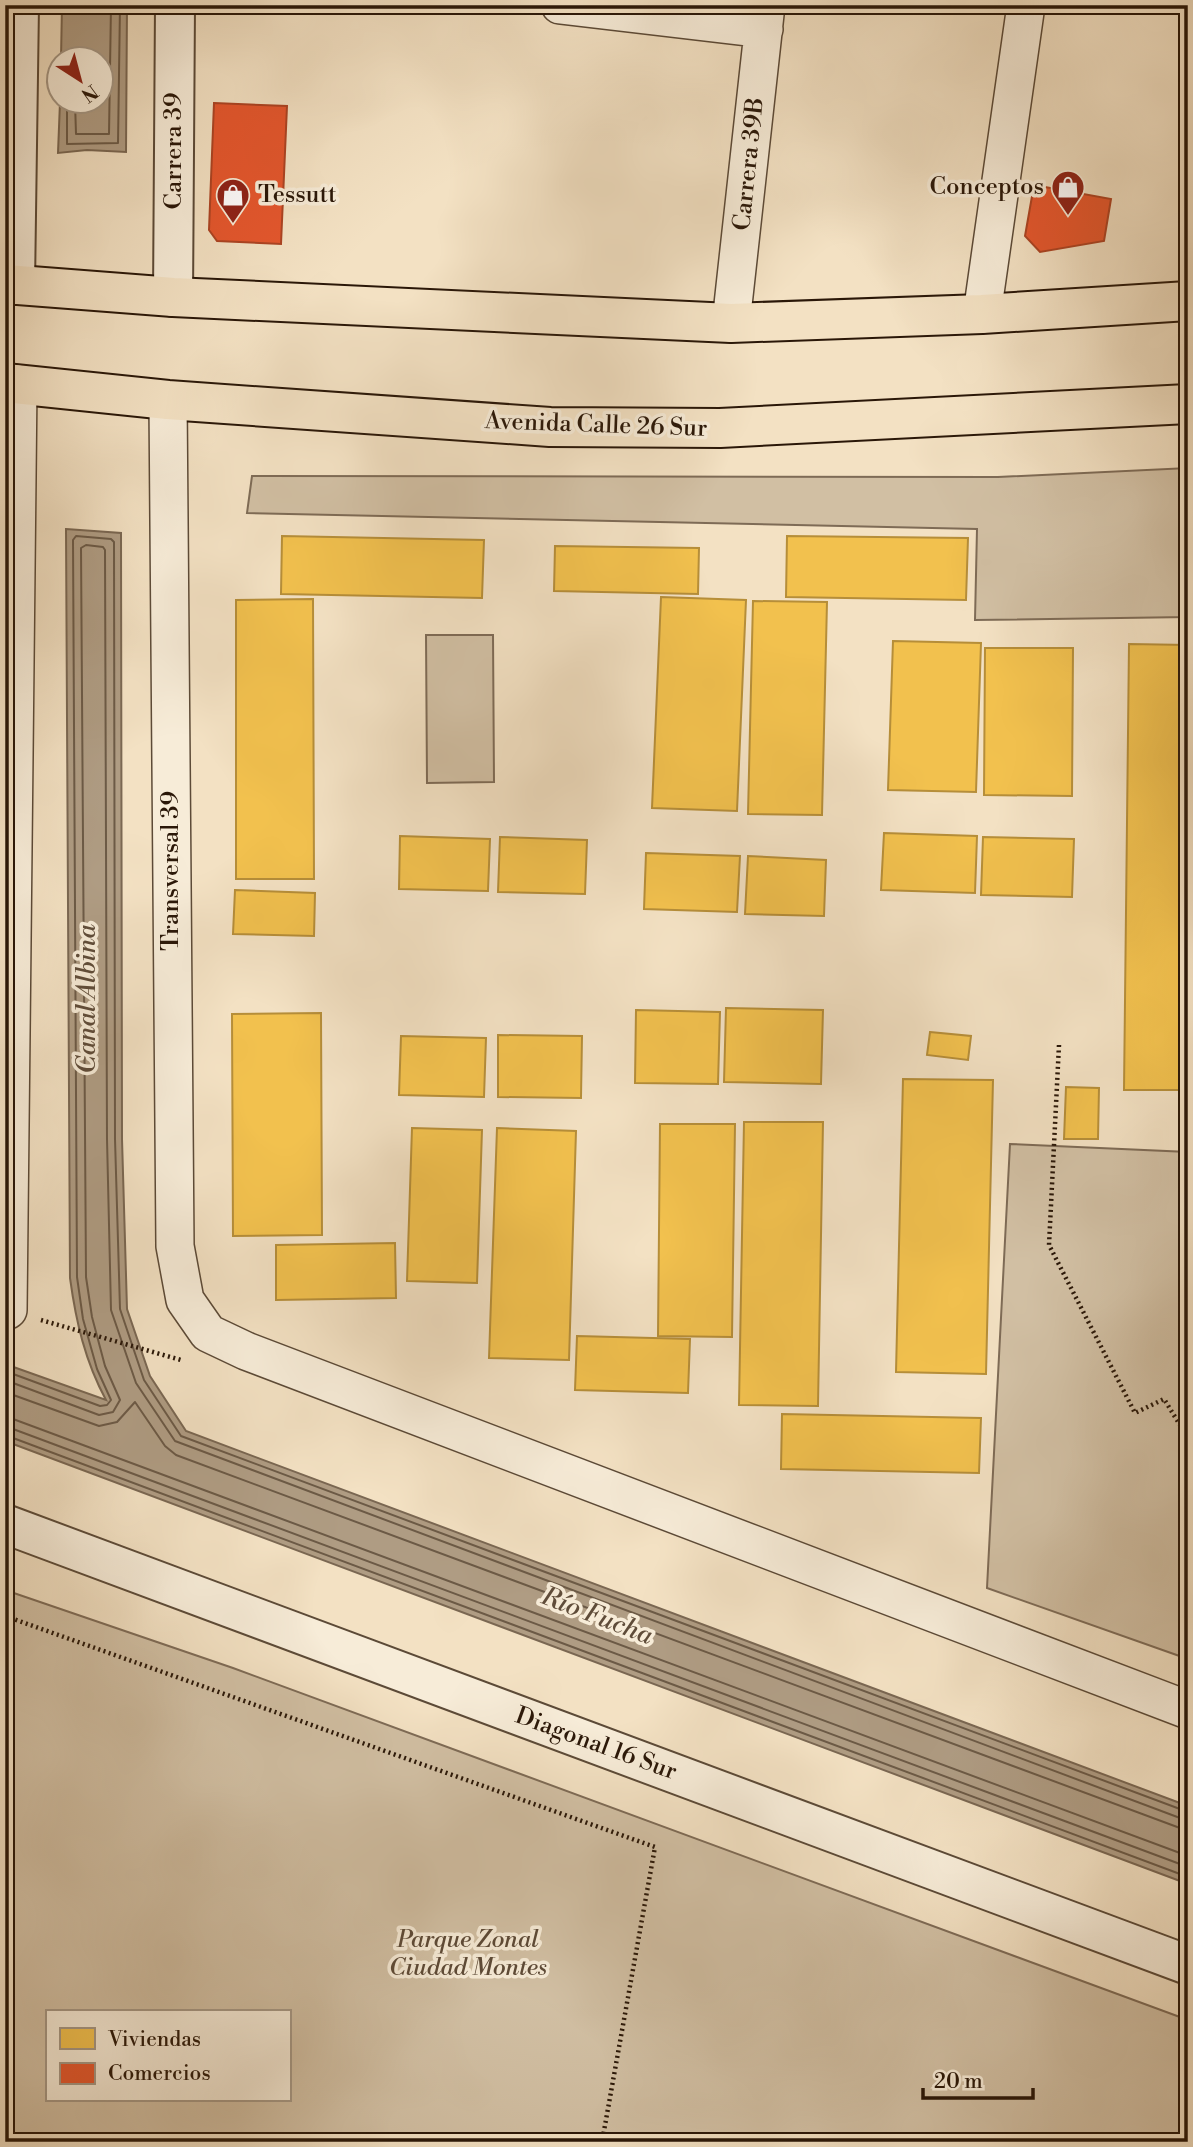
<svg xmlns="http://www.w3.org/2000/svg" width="1193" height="2147" viewBox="0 0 1193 2147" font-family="'Libre Bodoni',serif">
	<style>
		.green { fill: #d1bfa3; stroke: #7e6b56; stroke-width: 2; fill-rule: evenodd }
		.water { fill: #af9c83; stroke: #7a6752; stroke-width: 2 }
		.homes { fill: #f2c14e; stroke: #b68e39; stroke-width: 2 }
		.shops { fill: #e4572e; stroke: #ac4423; stroke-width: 2 }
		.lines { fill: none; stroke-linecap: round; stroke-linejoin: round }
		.shore { stroke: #6c5a46; stroke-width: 2 }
		.minor-casing { stroke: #5c4a37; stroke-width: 40 }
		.tertiary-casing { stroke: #5c4a37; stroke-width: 42 }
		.primary-casing { stroke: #2a1708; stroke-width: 42 }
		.path { stroke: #2a1708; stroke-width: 4.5; stroke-dasharray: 2 3.5; stroke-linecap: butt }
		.minor { stroke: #f7ecd8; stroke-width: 37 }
		.tertiary { stroke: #f7ecd8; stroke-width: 38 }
		.primary { stroke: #f3e1c3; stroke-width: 38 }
		.labels { text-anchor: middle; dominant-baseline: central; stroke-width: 7; stroke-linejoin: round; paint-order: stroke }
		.street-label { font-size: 24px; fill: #2a1708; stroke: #f7ecd8 }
		.poi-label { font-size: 24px; fill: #2a1708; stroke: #f7ecd8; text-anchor: end }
		.park-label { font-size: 24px; font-style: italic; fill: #5c4936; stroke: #f7ecd8 }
		.water-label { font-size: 26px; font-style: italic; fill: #5f4c39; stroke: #f7ecd8 }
	</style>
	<rect width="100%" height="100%" fill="#f3e1c3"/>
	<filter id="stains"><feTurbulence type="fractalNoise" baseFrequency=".00286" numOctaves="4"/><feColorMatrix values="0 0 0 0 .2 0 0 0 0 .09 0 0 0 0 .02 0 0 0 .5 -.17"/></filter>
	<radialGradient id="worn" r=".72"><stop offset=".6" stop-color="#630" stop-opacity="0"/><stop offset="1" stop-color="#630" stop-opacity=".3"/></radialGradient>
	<!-- green -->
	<path class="green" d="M1188 468V617L975 620 977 529 247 513 252 476 998 477Z
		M426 635H493L494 782 427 783Z
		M1010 1144 1188 1152V1659L987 1588Z
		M5 1590 233 1668 1188 2020V2142H5ZM47 2012H289V2100H47Z"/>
	<!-- water -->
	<path class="water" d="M62 5H127L126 152 87 150 58 153 60 102H102V60L61 59Z
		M66 529 121 533 122 1139 127 1309 150 1376 186 1431 1188 1806V1884L5 1441V1364L106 1400C85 1361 76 1322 70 1278Z"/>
	<!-- homes -->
	<path class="homes" d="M282 536 484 540 482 598 281 594Z
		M787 536 968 538 966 600 786 597Z
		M555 546 699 548 698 594 554 591Z
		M661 597 746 600 737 811 652 808Z
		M313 599 314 879H236V600Z
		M753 601 827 602 822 815 748 814Z
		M893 641 981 643 976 792 888 790Z
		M1129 644 1188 645V1090H1124Z
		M985 648H1073L1072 796 984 795Z
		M884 833 977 836 975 893 881 890Z
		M400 836 490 839 488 891 399 889Z
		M500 837 587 840 585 894 498 892Z
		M983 837 1074 839 1072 897 981 895Z
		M646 853 740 856 737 912 644 909Z
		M748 856 826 860 824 916 745 914Z
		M235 890 315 893 314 936 233 934Z
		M726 1008 823 1010 821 1084 724 1082Z
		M636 1010 720 1012 718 1084 635 1083Z
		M321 1013 322 1235 233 1236 232 1014Z
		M930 1032 971 1036 968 1060 927 1055Z
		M498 1035 582 1036 581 1098 498 1097Z
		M401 1036 486 1038 484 1097 399 1095Z
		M903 1079 993 1080 986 1374 896 1372Z
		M1066 1087 1099 1088 1098 1139H1064Z
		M744 1122H823L818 1406 739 1405Z
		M660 1124H735L732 1337 658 1336Z
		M412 1128 482 1130 477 1283 407 1281Z
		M497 1128 576 1131 569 1360 489 1358Z
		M395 1243 396 1298 276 1300V1245Z
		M577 1336 690 1339 688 1393 575 1390Z
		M782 1414 981 1418 979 1473 781 1469Z"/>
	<!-- shops -->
	<path class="shops" d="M214 103 287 106 281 244 217 241 209 230Z
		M1034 185 1111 199 1104 241 1040 252 1025 236Z"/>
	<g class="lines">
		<!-- shore -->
		<path class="shore" d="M67 102V144L118 143 120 5
			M75 102 76 134H109L111 5
			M5 1371 100 1406 107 1405 111 1400 97 1369 83 1319 77 1277 73 540 76 536 111 539 114 542 115 1139 120 1309 144 1380 181 1436 1188 1812
			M5 1380 99 1415 113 1412 120 1400 105 1366 92 1317 86 1277 81 548 86 545 103 547 105 550 107 1139 111 1310 136 1383 175 1441 1188 1821
			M5 1392 99 1426 117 1422 135 1402 165 1446 176 1455 1188 1831
			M5 1416 1188 1856
			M5 1426 1188 1867
			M5 1435 1188 1877"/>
		<defs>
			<path id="minor" d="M560 5 764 29
				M982 314 1026 5
				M731 323 766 5
				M168 400 175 1246 185 1300 208 1333 246 1351 1188 1710
				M5 1309 8 1310 18 384"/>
			<path id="tertiary" d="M15 285 19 5
				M173 297 175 5
				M5 1524 1188 1965"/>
			<path id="primary" d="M5 284 173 297 731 323 982 314 1188 301
				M5 383 168 400 550 427 720 428 1188 404"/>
		</defs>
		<!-- minor casing -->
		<use href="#minor" class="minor-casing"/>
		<!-- tertiary casing -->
		<use href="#tertiary" class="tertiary-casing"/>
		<!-- primary casing -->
		<use href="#primary" class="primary-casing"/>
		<!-- path -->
		<path class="path" d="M1059 1045 1049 1245 1135 1413 1164 1399 1188 1438
			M41 1320 181 1360
			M5 1616 655 1847 602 2142"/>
		<!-- minor -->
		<use href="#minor" class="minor"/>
		<!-- tertiary -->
		<use href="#tertiary" class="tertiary"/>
		<!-- primary -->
		<use href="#primary" class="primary"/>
	</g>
	<!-- icons -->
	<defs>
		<symbol id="shop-pin" viewBox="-11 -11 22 30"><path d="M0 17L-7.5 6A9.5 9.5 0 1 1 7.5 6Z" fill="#8f2418" stroke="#f7ecd8"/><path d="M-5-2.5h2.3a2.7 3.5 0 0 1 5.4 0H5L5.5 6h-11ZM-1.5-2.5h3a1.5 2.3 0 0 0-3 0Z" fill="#fff"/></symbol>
	</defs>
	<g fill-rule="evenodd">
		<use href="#shop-pin" x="1049" y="168" width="38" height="52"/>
		<use href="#shop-pin" x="214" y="176" width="38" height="52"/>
	</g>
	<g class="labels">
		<!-- street labels -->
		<g class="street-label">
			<text transform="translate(174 151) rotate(-90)">Carrera 39</text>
			<text transform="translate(749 164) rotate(-84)">Carrera 39B</text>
			<text transform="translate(596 425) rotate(2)">Avenida Calle 26 Sur</text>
			<text transform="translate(171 871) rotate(-90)">Transversal 39</text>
			<text transform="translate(596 1744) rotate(20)">Diagonal 16 Sur</text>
		</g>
		<!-- poi labels -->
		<g class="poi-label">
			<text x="1044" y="187">Conceptos</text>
			<text x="258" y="195" text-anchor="start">Tessutt</text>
		</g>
		<!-- park labels -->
		<g class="park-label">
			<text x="468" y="1940">Parque Zonal<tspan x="468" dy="28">Ciudad Montes</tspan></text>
		</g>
		<!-- water labels -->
		<g class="water-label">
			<text transform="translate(87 999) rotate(-90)">Canal Albina</text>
			<text transform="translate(597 1616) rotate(21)">Río Fucha</text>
		</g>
	</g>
	<!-- margin -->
	<rect width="1193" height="2147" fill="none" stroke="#f3e1c3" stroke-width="28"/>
	<rect x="7" y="7" width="1179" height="2133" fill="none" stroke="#2a1708" stroke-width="3.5"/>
	<rect x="14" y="14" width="1165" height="2119" fill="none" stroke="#2a1708" stroke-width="2"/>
	<!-- legend -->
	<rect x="46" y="2010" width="245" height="91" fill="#f7ecd8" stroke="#a59785" stroke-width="2"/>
	<rect x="60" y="2028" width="35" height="21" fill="#f2c14e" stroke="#a59785" stroke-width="2"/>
	<text x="108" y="2046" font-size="21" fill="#2a1708">Viviendas</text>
	<rect x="60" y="2063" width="35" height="21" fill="#e4572e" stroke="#a59785" stroke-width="2"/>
	<text x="108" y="2080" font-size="21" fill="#2a1708">Comercios</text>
	<!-- north arrow -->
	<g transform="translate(80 80) rotate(144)"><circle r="33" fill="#f7ecd8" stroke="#a59785" stroke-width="2"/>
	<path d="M0-5L12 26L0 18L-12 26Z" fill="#8f2418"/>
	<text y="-10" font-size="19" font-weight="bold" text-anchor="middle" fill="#2a1708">N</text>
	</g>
	<!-- scale -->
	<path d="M923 2088v10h110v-10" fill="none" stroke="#2a1708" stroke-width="3.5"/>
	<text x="934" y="2088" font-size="21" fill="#2a1708" stroke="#f7ecd8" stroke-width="5" paint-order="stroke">20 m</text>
	<rect width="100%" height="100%" filter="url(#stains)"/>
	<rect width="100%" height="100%" fill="url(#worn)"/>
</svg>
